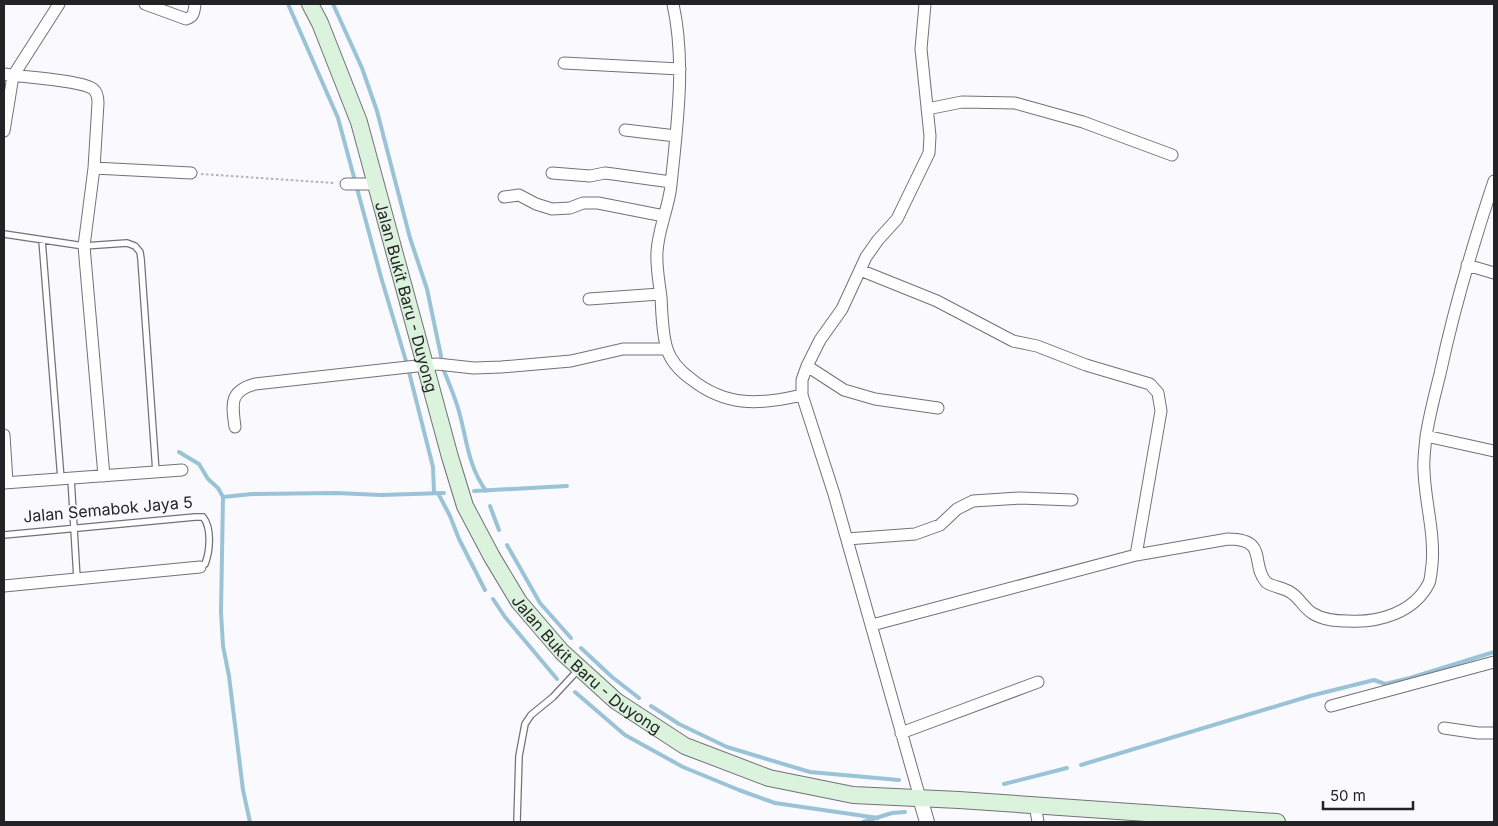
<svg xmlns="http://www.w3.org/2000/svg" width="1498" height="826" viewBox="0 0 1498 826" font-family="Inter,sans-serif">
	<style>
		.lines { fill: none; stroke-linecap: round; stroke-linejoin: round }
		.stream { stroke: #9ac3d7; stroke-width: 4 }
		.service-casing { stroke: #717178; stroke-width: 8 }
		.minor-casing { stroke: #717178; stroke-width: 13 }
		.tertiary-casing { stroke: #717178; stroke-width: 16 }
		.secondary-casing { stroke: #717178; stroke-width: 18 }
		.path { stroke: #b3b3b6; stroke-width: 2; stroke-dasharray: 2.5 2.5; stroke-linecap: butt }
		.service { stroke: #fff; stroke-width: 5.5 }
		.minor { stroke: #fff; stroke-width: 11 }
		.tertiary { stroke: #fff; stroke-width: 14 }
		.secondary { stroke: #dbf3dd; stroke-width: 16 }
		.labels { text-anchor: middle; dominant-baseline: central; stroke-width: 4; stroke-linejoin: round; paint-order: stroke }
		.street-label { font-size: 16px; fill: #232326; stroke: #fafafe }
	</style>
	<rect width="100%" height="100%" fill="#fafafe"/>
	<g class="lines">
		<!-- stream -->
		<path class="stream" d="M288 4 338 118 381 277 406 361
			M333 4 362 68 377 111 410 238 427 289 441 356
			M444 371C449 383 454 395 458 408 467 438 467 464 486 491
			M409 372 433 467 434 493
			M179 452 199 464 208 479 218 488 223 497
			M474 491 567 486
			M438 493 450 516 459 539 485 590
			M490 506 499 530
			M507 545 540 603 571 638
			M493 599 505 617 557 679
			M581 648 612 677 639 698
			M575 692 625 735 683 767 739 790 775 803 878 818
			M651 706 679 724 727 747 810 772 899 780
			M1081 765 1310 696 1374 680 1385 684 1410 678 1494 652
			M1004 784 1067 768
			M250 822 243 790 229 676 223 646 221 612 223 497 252 494 336 493 381 495 444 493
			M863 822 892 813 905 812"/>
		<defs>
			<path id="service" d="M4 234 84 246 127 243 135 246 140 252 141 259 156 472
				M42 240 61 479
				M71 478 77 579
				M4 535 195 517H203C212 528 210 551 205 564L200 567
				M517 822 519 756 525 724 531 715 553 697 578 670"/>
			<path id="minor" d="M145 4 186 19C194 17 194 12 195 4
				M673 4C686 63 677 125 671 185 669 207 658 229 657 252 656 266 659 282 661 297 662 314 662 333 667 349 671 362 680 371 691 379 726 407 760 405 802 395
				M564 63 680 69
				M4 74C21 77 82 80 93 89 97 92 98 98 98 103L94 168 84 246 104 476
				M927 109 962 102 1015 103 1083 122 1172 155
				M625 130 676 136
				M4 131 13 76 59 4
				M94 168 191 173
				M552 173 590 176 605 173 613 174 671 182
				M346 184H377
				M504 197 519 195 536 204 552 209 570 208 583 203H598L664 216
				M1467 265 1494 273
				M860 270 937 301 1013 341 1037 346 1086 365 1150 384 1158 393 1161 411 1136 555
				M589 299 660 294
				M807 366 844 390 875 399 938 408
				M235 427C232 404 229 391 255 384L426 365 437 364 474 368 501 367 571 361 623 349H667
				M4 435 7 482
				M1426 436 1494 451
				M4 483 182 470
				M847 539 915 534 940 525 957 509 973 501 1020 498 1072 500
				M4 586 200 567
				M872 625 1136 555 1228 539C1269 539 1250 564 1266 582 1270 586 1284 588 1290 592 1299 597 1303 607 1312 613 1323 620 1335 621 1348 621 1378 623 1414 613 1429 583 1431 578 1431 571 1432 565 1435 533 1425 502 1424 471 1423 460 1425 448 1426 437 1429 416 1435 394 1440 374 1454 308 1473 244 1494 181
				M1331 706 1494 662
				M1444 728 1478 733H1494
				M901 733 1038 682
				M920 798 834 494 802 395V380L807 366 820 340 842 309 866 257 878 240 897 219 929 153 930 136 921 49 925 4
				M1035 805 1038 822"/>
			<path id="tertiary" d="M920 798 927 822"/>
			<g id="secondary">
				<path id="s1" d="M310 4 320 23 359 122 450 457 465 506 492 557 519 602 562 652 616 701 685 746 769 778 853 795 959 800 1277 822"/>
			</g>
		</defs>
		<!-- service casing -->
		<use href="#service" class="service-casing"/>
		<!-- minor casing -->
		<use href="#minor" class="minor-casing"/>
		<!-- tertiary casing -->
		<use href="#tertiary" class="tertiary-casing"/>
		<!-- secondary casing -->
		<use href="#secondary" class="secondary-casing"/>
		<!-- path -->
		<path class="path" d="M201 174 334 183"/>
		<!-- service -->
		<use href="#service" class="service"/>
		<!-- minor -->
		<use href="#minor" class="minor"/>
		<!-- tertiary -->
		<use href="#tertiary" class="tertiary"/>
		<!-- secondary -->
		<use href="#secondary" class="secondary"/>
	</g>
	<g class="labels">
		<!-- street labels -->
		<g class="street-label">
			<text stroke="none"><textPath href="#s1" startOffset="309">Jalan Bukit Baru - Duyong</textPath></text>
			<text transform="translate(108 509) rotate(-5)">Jalan Semabok Jaya 5</text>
			<text stroke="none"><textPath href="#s1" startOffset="729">Jalan Bukit Baru - Duyong</textPath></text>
		</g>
	</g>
	<!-- border -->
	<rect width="1498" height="826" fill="none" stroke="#232326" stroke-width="10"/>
	<!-- scale -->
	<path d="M1323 801v8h90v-8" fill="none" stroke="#232326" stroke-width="2.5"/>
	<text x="1330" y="801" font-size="15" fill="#232326" stroke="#fafafe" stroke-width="4" paint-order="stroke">50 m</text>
</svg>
